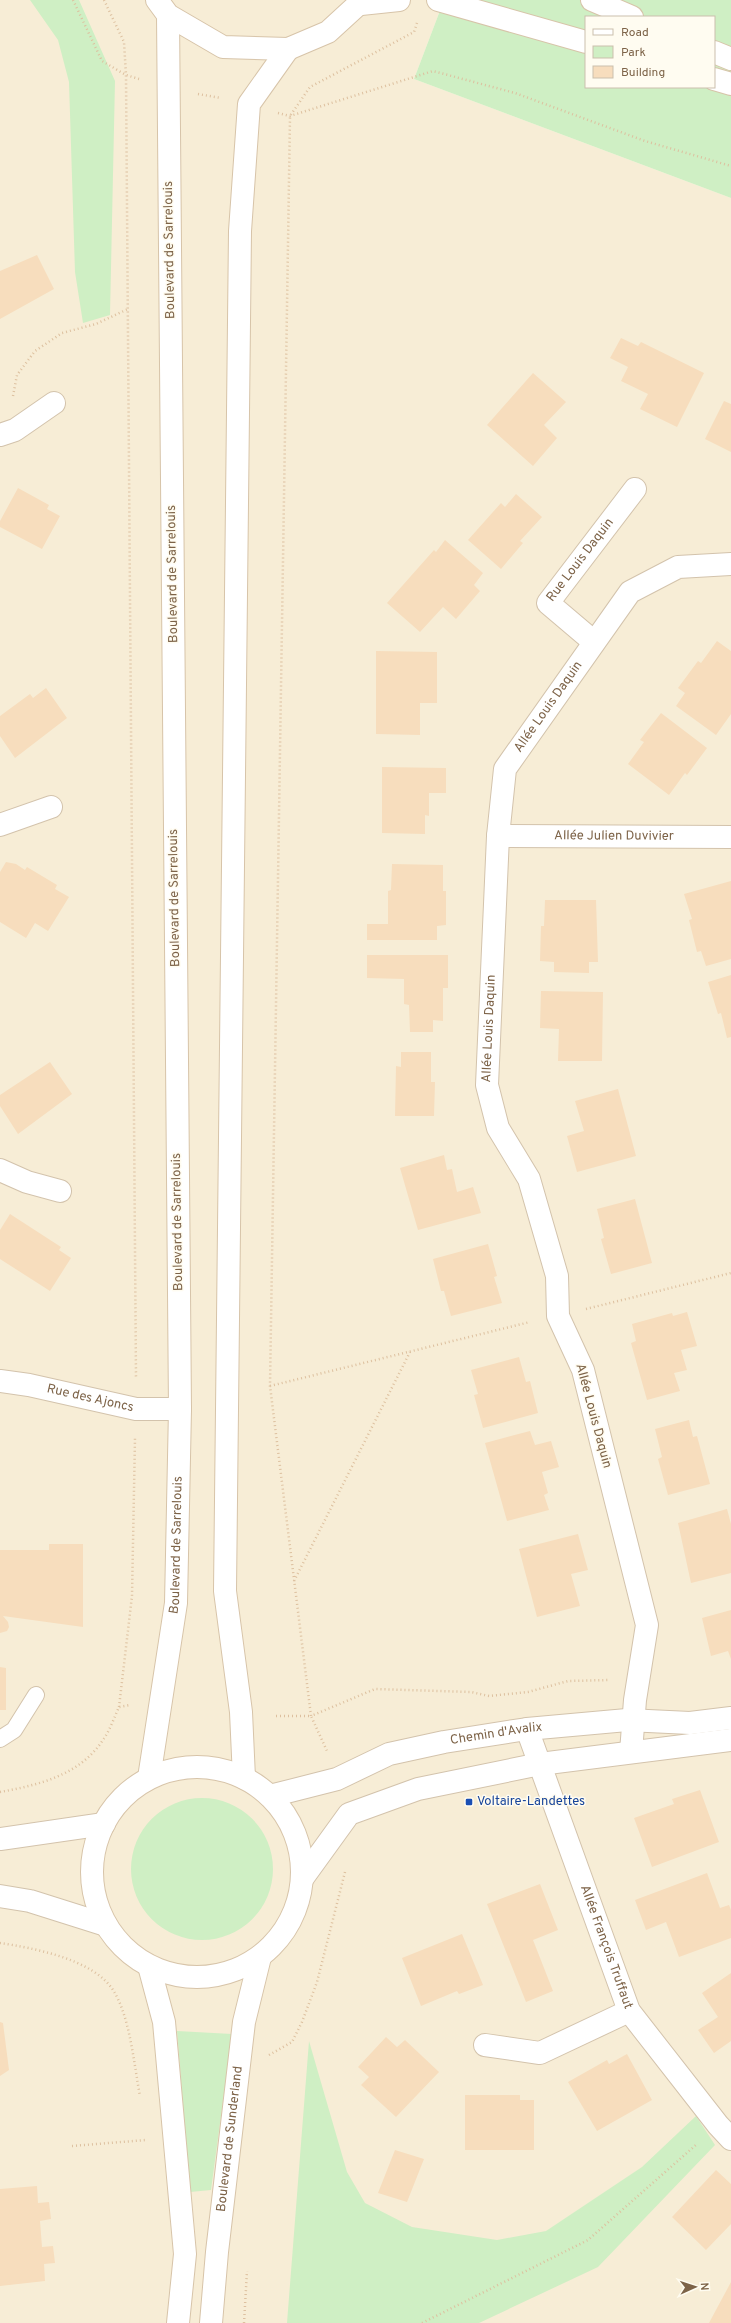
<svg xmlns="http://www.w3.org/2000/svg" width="731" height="2323" viewBox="0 0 731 2323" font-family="Overpass,sans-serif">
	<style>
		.residential { fill: #f7edd6 }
		.green { fill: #cfefc4; fill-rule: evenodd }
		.building { fill: #f7ddbd }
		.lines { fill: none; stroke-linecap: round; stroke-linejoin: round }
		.service-casing { stroke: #d3c3ac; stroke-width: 18 }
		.minor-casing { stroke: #d3c3ac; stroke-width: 24 }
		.tertiary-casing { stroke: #d3c3ac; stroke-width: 24 }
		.secondary-casing { stroke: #d7c4a9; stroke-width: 24 }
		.path { stroke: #ddc09f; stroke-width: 2.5; stroke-dasharray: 1 3; stroke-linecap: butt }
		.service { stroke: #fff; stroke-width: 16 }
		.minor { stroke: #fff; stroke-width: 22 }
		.tertiary { stroke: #fff; stroke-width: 22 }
		.secondary { stroke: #fff; stroke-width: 22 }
		.transit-dot { fill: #1a4fb4; stroke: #fffcf1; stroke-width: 1.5 }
		.labels { text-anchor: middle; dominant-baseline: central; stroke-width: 3; stroke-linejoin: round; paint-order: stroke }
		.street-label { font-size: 13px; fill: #7d6348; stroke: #fffcf1 }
		.transit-label { font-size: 13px; fill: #164399; stroke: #fffcf1; text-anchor: start }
	</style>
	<rect width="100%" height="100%" fill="#fff9e9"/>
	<!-- residential -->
	<path class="residential" d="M0 0H444L414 79 731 198V2323H0Z"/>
	<!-- green -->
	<path class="green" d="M30 0H79L115 81 110 315 83 323 75 272 69 82 58 40Z
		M444 0H731V198L414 79ZM586 17H714V87H586Z
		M131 1869a71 71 0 1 1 142 0a71 71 0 1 1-142 0Z
		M177 2031 232 2034 211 2190 190 2192Z
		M309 2041 347 2172 365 2203 412 2227 497 2240 546 2231 642 2167 696 2116 715 2145 598 2267 479 2323H287Z"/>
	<!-- building -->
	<path class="building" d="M37 255 54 289 0 319V271Z
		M621 338 638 346 641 342 704 373 677 427 640 409 648 394 621 381 628 367 610 358Z
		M533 373 566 402 544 425 557 438 533 466 487 425Z
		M724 401 731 404V452L705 439Z
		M18 488 49 505 47 509 60 516 42 549 0 527V521Z
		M516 494 542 517 520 541 523 543 501 569 468 540 501 503 505 507Z
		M445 540 483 573 474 585 480 591 456 619 443 607 420 632 387 603 434 550 436 552Z
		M717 641 731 651V714L716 735 676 706 685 693 678 688 698 661 701 663Z
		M376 651 437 652V703H420V735L376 734Z
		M46 688 67 718 15 758 0 736V716L30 694 33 698Z
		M661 713 707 748 687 775 685 773 669 795 628 764 644 742 640 740Z
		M382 767 446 768V793H429V816L425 815V834L382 833Z
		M6 862 16 864 25 870 27 867 57 885 55 889 69 897 48 931 35 923 26 938 0 922V872Z
		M392 864 443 865V891H446V925L437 926V940H367V924H388V891L391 890Z
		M731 881V959L706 966 701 951 697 952 689 920 692 919 684 894Z
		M545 900H596L598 962H589V973L554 972V962L540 961 541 926H544Z
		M367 955H448V988H443V1021L433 1020V1032H410L409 1005 404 1004V979L367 978Z
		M731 975V1037L727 1038 721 1013 718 1014 708 982Z
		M541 991 603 992 602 1061H558L559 1029 540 1028Z
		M401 1052H431V1082H435L434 1116H395L396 1066 401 1067Z
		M50 1062 72 1094 18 1134 0 1106V1095Z
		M618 1089 636 1156 577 1172 567 1136 584 1131 575 1101Z
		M444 1155 447 1170 452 1169 457 1192 473 1187 481 1213 418 1230 400 1168Z
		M635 1199 652 1263 611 1274 601 1239 604 1238 597 1209Z
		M10 1214 61 1247 59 1250 71 1258 50 1291 0 1259V1230Z
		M488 1244 497 1276 494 1277 502 1303 451 1316 444 1291H441L433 1259Z
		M687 1312 697 1346 681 1350 687 1370 674 1373 680 1391 647 1400 631 1343 636 1341 632 1324 672 1313 673 1316Z
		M519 1357 526 1382 530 1381 538 1413 483 1428 474 1395 478 1394 471 1370Z
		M689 1420 693 1437 697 1436 710 1484 668 1495 658 1459 662 1457 655 1429Z
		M530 1431 535 1445 551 1441 559 1467 542 1472 548 1493 544 1495 549 1510 507 1521 485 1443Z
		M727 1509 731 1524V1573L691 1583 678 1523Z
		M578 1534 588 1570 571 1574 580 1606 537 1617 519 1549Z
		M49 1544H83V1627L3 1616 8 1622 9 1627 7 1631 0 1633V1550H49Z
		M731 1610V1659L728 1651 711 1656 702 1618Z
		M0 1667 6 1668V1710H0Z
		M700 1790 719 1842 652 1867 634 1818 674 1804 672 1799Z
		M707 1873 720 1908 729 1905 731 1910V1938L679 1957 666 1922 646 1930 635 1900Z
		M540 1884 558 1930 533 1940 553 1991 526 2002 487 1904Z
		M462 1934 483 1985 459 1994 457 1991 421 2006 402 1958Z
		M731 1973V2041L714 2053 698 2030 718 2017 702 1993Z
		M0 2022 3 2023 9 2070 0 2076Z
		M386 2037 397 2047 405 2040 439 2072 396 2117 361 2085 369 2077 358 2067Z
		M627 2054 652 2100 597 2131 568 2082 607 2060 609 2064Z
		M465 2095H520V2100H534V2150H465Z
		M395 2150 424 2159 407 2202 378 2193Z
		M716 2170 731 2184V2224L706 2250 672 2217Z
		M37 2186 38 2203 49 2202 51 2219 40 2221 42 2247 53 2246 55 2263 44 2264 45 2281 0 2286V2189Z
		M731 2282V2323H709Z"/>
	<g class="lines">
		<defs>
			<path id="service" d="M0 1739 14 1730 36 1695"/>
			<g id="minor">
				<path d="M0 435 15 430 54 403"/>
				<path id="s1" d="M594 642 548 603 635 489"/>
				<path d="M0 825 51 807"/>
				<path id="s2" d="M498 836 731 837"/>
				<path d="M0 1170 27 1182 60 1191"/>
				<path id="s3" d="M0 1381 29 1385 136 1409H180"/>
				<path id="s4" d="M527 1729 629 2011 718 2125 731 2139"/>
				<path id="s5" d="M631 1752 635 1700 647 1625 583 1370 558 1316 557 1276 529 1179 498 1128 487 1085 498 836 505 769 630 592 678 567 731 564"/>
				<path d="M485 2045 540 2053 629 2011"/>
			</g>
			<g id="tertiary">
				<path id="s6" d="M270 1796 337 1779 389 1754 444 1742 527 1729 627 1720 690 1723 731 1718"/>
				<path d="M0 1839 104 1824"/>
				<path d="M302 1879 349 1814 418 1789 540 1764 731 1740"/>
				<path d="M0 1896 30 1901 106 1925"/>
			</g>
			<g id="secondary">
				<path d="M157 0 168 15 223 47 288 49 328 32 363 0"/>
				<path d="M438 0 586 42"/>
				<path d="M592 0 632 17"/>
				<path d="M361 4 399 0"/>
				<path d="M714 52 731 59"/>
				<path d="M714 79 731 84"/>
				<circle cx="197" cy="1872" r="105"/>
				<path id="s7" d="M149 1778 176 1603 180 1409 168 15"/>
				<path d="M244 1778 241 1712 225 1591 240 231 249 104 288 49"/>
				<path d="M149 1966 164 2022 185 2254 178 2323"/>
				<path id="s8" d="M211 2323 217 2252 244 2022 260 1957"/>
			</g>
		</defs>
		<!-- service casing -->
		<use href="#service" class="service-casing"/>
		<!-- minor casing -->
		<use href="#minor" class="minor-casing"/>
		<!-- tertiary casing -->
		<use href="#tertiary" class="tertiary-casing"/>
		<!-- secondary casing -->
		<use href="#secondary" class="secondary-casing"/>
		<!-- path -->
		<path class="path" d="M73 0 102 61 126 75 139 79
			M104 0 124 42 126 75 136 1379
			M417 23 414 32 310 87 290 116 270 1386 311 1716 375 1689 471 1692 489 1696 528 1692 568 1681 609 1680
			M198 94 221 98
			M278 113 290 116 433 71 515 93 645 141 731 166
			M13 396 17 375 35 351 62 333 96 324 128 309
			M586 1309 731 1273
			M270 1386 530 1322
			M294 1581 410 1352
			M119 1707 132 1596 135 1438
			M276 1716H311L327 1751
			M0 1792C39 1785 80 1775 103 1740 110 1730 114 1718 119 1707L130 1705
			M0 1943C33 1948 93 1959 113 1990 130 2016 134 2065 140 2096
			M269 2055 292 2042 302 2022 317 1982 345 1872
			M72 2146 146 2140
			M244 2323 247 2271
			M422 2323 588 2240 697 2144"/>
		<!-- service -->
		<use href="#service" class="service"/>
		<!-- minor -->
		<use href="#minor" class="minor"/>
		<!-- tertiary -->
		<use href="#tertiary" class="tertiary"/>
		<!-- secondary -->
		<use href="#secondary" class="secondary"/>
	</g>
	<!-- markers -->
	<rect class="transit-dot" x="465" y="1798" width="8" height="8" rx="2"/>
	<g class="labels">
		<!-- street labels -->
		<g class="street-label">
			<text transform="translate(170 250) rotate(-91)">Boulevard de Sarrelouis</text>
			<text stroke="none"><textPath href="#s1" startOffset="114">Rue Louis Daquin</textPath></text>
			<text transform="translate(173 574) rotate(-91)">Boulevard de Sarrelouis</text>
			<text stroke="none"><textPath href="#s5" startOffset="1088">Allée Louis Daquin</textPath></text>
			<text stroke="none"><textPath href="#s2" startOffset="116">Allée Julien Duvivier</textPath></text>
			<text transform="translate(175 898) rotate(-91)">Boulevard de Sarrelouis</text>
			<text stroke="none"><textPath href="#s5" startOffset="752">Allée Louis Daquin</textPath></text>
			<text transform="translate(178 1222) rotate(-91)">Boulevard de Sarrelouis</text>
			<text stroke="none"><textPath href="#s3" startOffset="92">Rue des Ajoncs</textPath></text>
			<text transform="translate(593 1416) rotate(75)">Allée Louis Daquin</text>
			<text stroke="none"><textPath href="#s7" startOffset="235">Boulevard de Sarrelouis</textPath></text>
			<text stroke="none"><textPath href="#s6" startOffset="236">Chemin d'Avalix</textPath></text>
			<text stroke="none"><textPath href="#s4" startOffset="232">Allée François Truffaut</textPath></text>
			<text stroke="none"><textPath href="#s8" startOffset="185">Boulevard de Sunderland</textPath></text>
		</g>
		<!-- transit labels -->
		<g class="transit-label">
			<text x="477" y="1802">Voltaire-Landettes</text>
		</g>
	</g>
	<!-- legend -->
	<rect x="585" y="16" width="130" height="72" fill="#fffcf1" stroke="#cbbfad"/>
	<rect x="593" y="29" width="20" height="6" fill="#ffffff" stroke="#cbbfad"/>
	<text x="621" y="36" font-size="12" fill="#7d6348">Road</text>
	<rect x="593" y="46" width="20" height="12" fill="#cfefc4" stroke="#cbbfad"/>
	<text x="621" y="56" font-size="12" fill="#7d6348">Park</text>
	<rect x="593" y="66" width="20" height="12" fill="#f7ddbd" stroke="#cbbfad"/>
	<text x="621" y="76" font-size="12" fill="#7d6348">Building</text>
	<!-- north arrow -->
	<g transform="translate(695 2287) rotate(87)" stroke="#fffcf1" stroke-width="3" paint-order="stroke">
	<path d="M0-3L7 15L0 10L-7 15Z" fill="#7d6348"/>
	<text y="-6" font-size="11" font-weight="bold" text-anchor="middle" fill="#7d6348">N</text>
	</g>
</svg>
